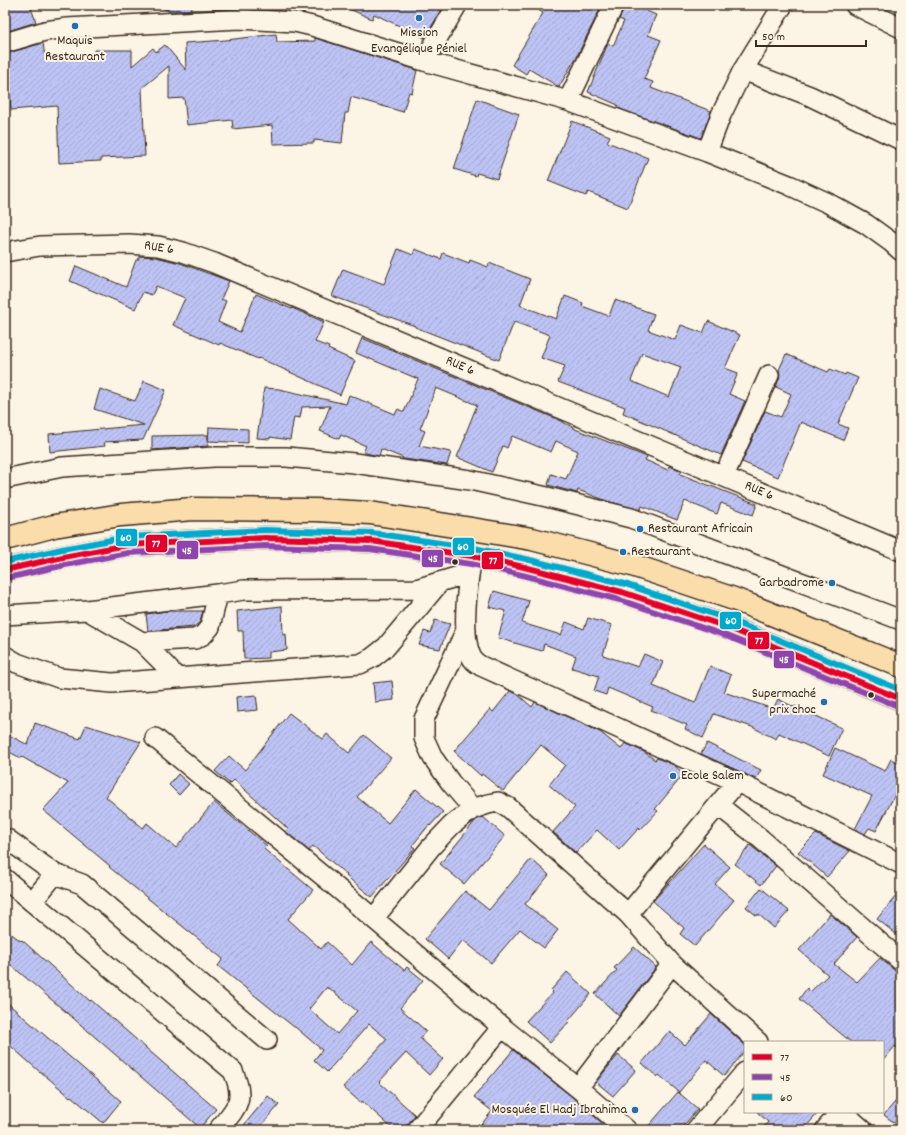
<svg xmlns="http://www.w3.org/2000/svg" width="906" height="1135" viewBox="0 0 906 1135" font-family="Dekko,sans-serif">
	<style>
		.building { fill: url(#building-hatch); stroke: #3b2a1e; fill-rule: evenodd }
		.lines { fill: none; stroke-linecap: round; stroke-linejoin: round }
		.minor-casing { stroke: #3b2a1e; stroke-width: 22 }
		.major-casing { stroke: #3b2a1e; stroke-width: 25 }
		.minor { stroke: #fcf5e5; stroke-width: 19 }
		.major { stroke: #fbddab; stroke-width: 22 }
		.bus-1-casing { stroke: #fcf5e5; stroke-width: 9 }
		.bus-2-casing { stroke: #fcf5e5; stroke-width: 9 }
		.bus-3-casing { stroke: #fcf5e5; stroke-width: 9 }
		.bus-1 { stroke: #e4002b; stroke-width: 6 }
		.bus-2 { stroke: #8e44ad; stroke-width: 6 }
		.bus-3 { stroke: #00a9ce; stroke-width: 6 }
		.poi-dot { fill: #1f6fb2; stroke: #fcf5e5; stroke-width: 1.5 }
		.bus-dot { fill: #3b2a1e; stroke: #fcf5e5; stroke-width: 1.5 }
		.labels { text-anchor: middle; dominant-baseline: central; stroke-width: 4; stroke-linejoin: round; paint-order: stroke }
		.poi-label { font-size: 14px; fill: #3b2a1e; stroke: #fcf5e5; text-anchor: start }
		.street-label { font-size: 14px; fill: #3b2a1e; stroke: #fcf5e5 }
		.line-badge { stroke: #fcf5e5; stroke-width: 1.5 }
		.badge-label { font-size: 11px; text-anchor: middle; font-weight: bold; fill: #fff }
	</style>
	<defs>
		<pattern id="building-hatch" width="6" height="6" patternUnits="userSpaceOnUse"><rect width="6" height="6" fill="#bdc3f4"/><path d="M-1 1l2-2M0 6l6-6M5 7l2-2" fill="none" stroke="#a3a8d1"/></pattern>
	</defs>
	<rect width="100%" height="100%" fill="#fcf5e5"/>
	<filter id="ink" filterUnits="userSpaceOnUse"><feTurbulence type="fractalNoise" baseFrequency=".025" numOctaves="2"/><feDisplacementMap in="SourceGraphic" scale="8" xChannelSelector="R" yChannelSelector="G"/><feConvolveMatrix kernelMatrix="1 2 1 2 8 2 1 2 1" color-interpolation-filters="sRGB"/></filter>
	<g filter="url(#ink)">
		<!-- building -->
		<path class="building" d="M5 5H30L36 22 5 32Z
			M156 5H194L191 10 171 12Z
			M340 5H444L425 38 374 14 372 19Z
			M530 5H602L577 56 559 87 529 69 526 74 512 65 543 13Z
			M625 5H633L656 15 648 35 661 40 644 79 653 82 651 88 711 111 701 138 623 110 617 107 618 105 588 92 608 43 613 46 624 21 619 19 624 10Z
			M276 34 277 42 315 41V38L417 70 412 93 409 92 403 112 351 97 348 113H345L342 143 314 140V143L273 144 272 125 233 129 232 120 187 125 184 98 169 99V66L142 88 145 156 101 158V161L59 163 57 106 11 110 7 60 5 61V54L43 43 45 57 94 54V50H132V66L153 48 156 52 165 45 186 70 185 43 226 40Z
			M477 99 519 114 497 179 477 173 476 176 454 169Z
			M572 121 610 136 607 142 648 158 628 208 588 192 586 196 548 181Z
			M398 249 413 255 415 249 441 259 443 253 469 263 470 260 488 267 489 263 530 279 520 305 556 319 565 296 583 303 582 306 609 316 615 300 654 314 648 330 675 340 681 325 703 333 708 321 740 335 725 368 738 373 729 394 745 401 721 455 623 413 625 407 558 382 565 366 541 358 550 335 514 322 499 360 415 327V326L332 296 343 269 384 284ZM642 353 681 367 669 397 631 381Z
			M140 256 156 257 180 263 229 281 221 299 226 301 218 322 240 332 256 294 292 309V308L324 322 315 342 329 347 328 349 355 361 340 395 259 358 258 359 220 343 219 345 173 325 185 298 156 286 152 295 143 292 135 309 70 281 76 266 126 287 136 260H138Z
			M362 338 564 422V423L575 428V429L647 457 645 460 668 470 669 466 682 471 680 474 757 504 753 515 721 503 717 514 685 501 677 520 642 506 640 510 607 501 578 490 577 493 548 485 551 474 566 479 578 451 556 441 551 452 512 436 507 448 503 446 492 472 457 457 466 436 465 435 477 405 436 388 420 429 425 431 419 446 451 452 447 465 404 459H402L403 458 381 449 379 456 370 454 363 452 366 446 341 435 339 439 320 431 330 406 302 407 300 418 294 417 290 440 270 437V439L257 438 264 388 279 389 346 404 349 395 395 414 398 409 404 412 418 379 356 353Z
			M786 354 828 372 830 369 845 375 846 373 858 378 838 424 848 428 843 440 801 422 778 477 742 462 765 411 781 417 791 394 776 387 779 379 780 374 779 370Z
			M144 381 166 390 143 440 104 442 105 446 50 452 49 434 144 425 94 409 100 389 135 401Z
			M209 427 248 429V443L208 441Z
			M208 435V446L152 450V436Z
			M494 591 529 601 522 623 561 635 566 622 584 629 588 618 612 625 603 655 638 667 644 654 663 662 653 686 695 703 710 666 731 675 724 692 773 709 778 699 794 707 795 706 842 728 829 756 779 733 776 739 752 727 714 714 703 738 685 729 687 725 651 710 653 707 608 688 606 695 594 691 599 676 572 668 576 656 544 644 542 651 498 638 506 611 489 607Z
			M282 606 283 635 286 634 287 650 269 652V658L244 659 243 631H238L237 611Z
			M167 611H203L200 622 194 627 148 631 146 614Z
			M435 620 450 624 440 649 419 645 424 631 430 633Z
			M392 681 394 700 375 702 373 683Z
			M510 691 517 694 532 707 535 702 600 732 621 749 625 743 644 752 655 760 657 758 674 765 684 774 655 809 658 811 640 830 639 828 619 850 597 830 576 853 553 832 575 807 549 785 565 765 541 745 503 791 482 774 481 776 454 751 490 709 493 712Z
			M256 695 258 710 237 712 236 697Z
			M289 713 323 739 327 734 349 753 364 735 391 758 357 797 388 823 416 789 443 812 430 826 429 825 412 846 415 848 372 897 346 876 347 875 313 846 309 851 286 832 288 829 234 780 230 784 215 771 229 756 245 770Z
			M35 723 80 739 86 725 141 742 106 797 143 828 147 823 176 848 214 802 267 846 264 849 313 890 288 919 321 949 327 942 352 965 371 942 404 970 407 967 423 980 400 1008 426 1031 420 1038 443 1059 429 1075 406 1053 379 1082 415 1115 409 1123 405 1130H394L362 1101 361 1103 343 1087 387 1039 369 1024 327 1072 314 1060 322 1050 295 1027H294L218 966 223 959 109 867 110 866 43 810 68 783 22 757 21 758 5 750V733L28 745ZM327 987 328 989 329 988 357 1011 337 1034 309 1009Z
			M707 743 761 770 756 779 701 754Z
			M835 748 885 771 891 759 901 764V783L876 831 869 828 865 834 855 829 872 796 823 774Z
			M178 774 189 784 179 795 169 785Z
			M483 817 505 836 464 884 440 864 476 820Z
			M816 834 850 851 827 877 798 852Z
			M704 844 730 867 715 884 734 900 695 946 680 934 684 928 653 901Z
			M750 845 776 866 761 885 735 864Z
			M531 859 549 875 525 904 558 930 544 948 520 929 491 963 463 940 448 959 425 939 465 891 489 910Z
			M761 888 789 911 774 928 758 914 757 916 746 907Z
			M901 890V938L877 919Z
			M830 914 857 937 834 964 857 982 880 958 901 976V1051L895 1046 883 1061V1042H851L799 999 807 988 810 992 828 975 799 950Z
			M5 929 21 941 22 940 90 1001 91 1000 216 1109 200 1128 73 1018 5 960Z
			M634 947 656 967 619 1016 595 994 617 970 614 968Z
			M567 972 591 994 568 1021 569 1022 550 1043 526 1021 553 992 551 990Z
			M5 1001 121 1101 103 1123 71 1096 70 1097 40 1071V1072L5 1041Z
			M711 1014 745 1045V1051L724 1076 706 1060 679 1092 659 1075 657 1077 642 1063 669 1031 685 1045Z
			M513 1050 571 1096 610 1130H477L492 1111 474 1097Z
			M618 1055 636 1070 613 1096 596 1082Z
			M678 1092 698 1109 680 1130H645Z
			M901 1095V1128L884 1115Z
			M268 1096 279 1105 258 1130H240Z
			M757 1112H819L803 1130H762L768 1122Z"/>
		<g class="lines">
			<defs>
				<path id="minor" d="M855 5 901 28
					M5 43 45 31 67 28 239 19 295 22 312 26 424 61 568 101 707 152 789 185 828 203 866 224 891 242 901 251
					M424 61 457 5
					M743 70 810 96 901 140
					M568 101 614 5
					M707 152 721 115 743 70 783 5
					M5 252 40 246 129 244 158 246 183 252 214 263 901 551
					M724 476 769 375
					M5 479 62 467 214 457H286L354 463 470 480 547 497 631 518 901 620
					M472 556C468 580 460 636 472 658 474 662 478 664 481 666L737 782 901 864
					M87 610 218 594
					M5 615 87 610 142 642 195 639 203 635 210 627 218 594 244 590 416 589 469 573
					M466 630 424 719V738L433 758 451 783 473 809
					M142 642 163 663 177 678 360 664 372 658 386 647 440 582
					M5 656 17 663 59 678 112 683 177 678
					M155 738 329 881 502 1027 578 1088 627 1130
					M718 805 761 839 901 961
					M7 839 55 874 82 884 267 1040
					M5 879 233 1071C246 1101 237 1107 218 1130
					M32 902 55 874
					M628 914 737 782
					M374 918 431 847 452 825 473 809 488 804 498 802 508 807 628 914 672 964 758 1042
					M578 1088 672 964
					M843 1112 863 1130
					M417 1130 502 1027
					M696 1130 745 1072
					M825 1130 840 1112"/>
				<path id="major" d="M5 539 54 526 121 515 193 509 316 510 370 513 472 529 532 539 632 565 734 599 901 666
					M5 570 63 557 127 545 265 538 371 541 472 556 524 567 622 592 727 627 901 699"/>
			</defs>
			<!-- minor casing -->
			<use href="#minor" class="minor-casing"/>
			<!-- major casing -->
			<use href="#major" class="major-casing"/>
			<!-- minor -->
			<use href="#minor" class="minor"/>
			<!-- major -->
			<use href="#major" class="major"/>
			<defs>
				<path id="bus-1" d="M5 570 63 557 127 545 265 538 371 541 472 556 524 567 622 592 727 627 901 699"/>
				<path id="bus-2" d="M7 578 65 565 128 553 265 546 370 549 471 564 522 575 620 600 724 635 898 706"/>
				<path id="bus-3" d="M5 562 62 549 127 537 265 530 372 533 474 548 526 559 625 584 730 620 901 690"/>
			</defs>
			<!-- bus-1 casing -->
			<use href="#bus-1" class="bus-1-casing"/>
			<!-- bus-2 casing -->
			<use href="#bus-2" class="bus-2-casing"/>
			<!-- bus-3 casing -->
			<use href="#bus-3" class="bus-3-casing"/>
			<!-- bus-1 -->
			<use href="#bus-1" class="bus-1"/>
			<!-- bus-2 -->
			<use href="#bus-2" class="bus-2"/>
			<!-- bus-3 -->
			<use href="#bus-3" class="bus-3"/>
		</g>
	</g>
	<!-- markers -->
	<g class="poi-dot">
		<circle cx="419" cy="18" r="4"/>
		<circle cx="75" cy="26" r="4"/>
		<circle cx="640" cy="529" r="4"/>
		<circle cx="623" cy="552" r="4"/>
		<circle cx="832" cy="583" r="4"/>
		<circle cx="824" cy="702" r="4"/>
		<circle cx="673" cy="776" r="4"/>
		<circle cx="635" cy="1110" r="4"/>
	</g>
	<g class="bus-dot">
		<circle cx="455" cy="562" r="3.5"/>
		<circle cx="871" cy="695" r="3.5"/>
	</g>
	<g class="labels">
		<!-- poi labels -->
		<g class="poi-label">
			<text x="419" y="33" text-anchor="middle">Mission<tspan x="419" dy="16">Evangélique Péniel</tspan></text>
			<text x="75" y="41" text-anchor="middle">Maquis<tspan x="75" dy="16">Restaurant</tspan></text>
			<text x="648" y="529">Restaurant Africain</text>
			<text x="631" y="552">Restaurant</text>
			<text x="824" y="583" text-anchor="end">Garbadrome</text>
			<text x="816" y="694" text-anchor="end">Supermaché<tspan x="816" dy="16">prix choc</tspan></text>
			<text x="681" y="776">Ecole Salem</text>
			<text x="627" y="1110" text-anchor="end">Mosquée El Hadj Ibrahima</text>
		</g>
		<!-- street labels -->
		<g class="street-label">
			<text transform="translate(159 248) rotate(9)">RUE 6</text>
			<text transform="translate(460 366) rotate(23)">RUE 6</text>
			<text transform="translate(759 491) rotate(23)">RUE 6</text>
		</g>
	</g>
	<g class="line-badge">
		<rect x="115" y="528" width="23" height="19" rx="4" fill="#00a9ce"/>
		<rect x="145" y="534" width="23" height="19" rx="4" fill="#e4002b"/>
		<rect x="452" y="537" width="23" height="19" rx="4" fill="#00a9ce"/>
		<rect x="176" y="540" width="23" height="20" rx="4" fill="#8e44ad"/>
		<rect x="421" y="549" width="23" height="19" rx="4" fill="#8e44ad"/>
		<rect x="481" y="551" width="23" height="19" rx="4" fill="#e4002b"/>
		<rect x="719" y="611" width="23" height="19" rx="4" fill="#00a9ce"/>
		<rect x="747" y="631" width="23" height="19" rx="4" fill="#e4002b"/>
		<rect x="773" y="650" width="22" height="19" rx="4" fill="#8e44ad"/>
	</g>
	<g class="badge-label">
		<text x="126" y="541">60</text>
		<text x="156" y="547">77</text>
		<text x="463" y="550">60</text>
		<text x="187" y="554">45</text>
		<text x="433" y="562">45</text>
		<text x="493" y="564">77</text>
		<text x="731" y="624">60</text>
		<text x="759" y="644">77</text>
		<text x="784" y="663">45</text>
	</g>
	<!-- margin -->
	<rect width="906" height="1135" fill="none" stroke="#fcf5e5" stroke-width="20"/>
	<rect x="10" y="10" width="886" height="1115" fill="none" stroke="#3b2a1e" stroke-width="1.5" filter="url(#ink)"/>
	<!-- legend -->
	<rect x="744" y="1041" width="140" height="72" fill="#fcf5e5" stroke="#afa495"/>
	<rect x="752" y="1054" width="20" height="6" fill="#e4002b" stroke="#afa495"/>
	<text x="780" y="1061" font-size="12" fill="#3b2a1e">77</text>
	<rect x="752" y="1074" width="20" height="6" fill="#8e44ad" stroke="#afa495"/>
	<text x="780" y="1081" font-size="12" fill="#3b2a1e">45</text>
	<rect x="752" y="1094" width="20" height="6" fill="#00a9ce" stroke="#afa495"/>
	<text x="780" y="1101" font-size="12" fill="#3b2a1e">60</text>
	<!-- scale -->
	<path d="M756 40v6h110v-6" fill="none" stroke="#3b2a1e" stroke-width="2"/>
	<text x="762" y="40" font-size="12" fill="#3b2a1e" stroke="#fcf5e5" stroke-width="3" paint-order="stroke">50 m</text>
</svg>
